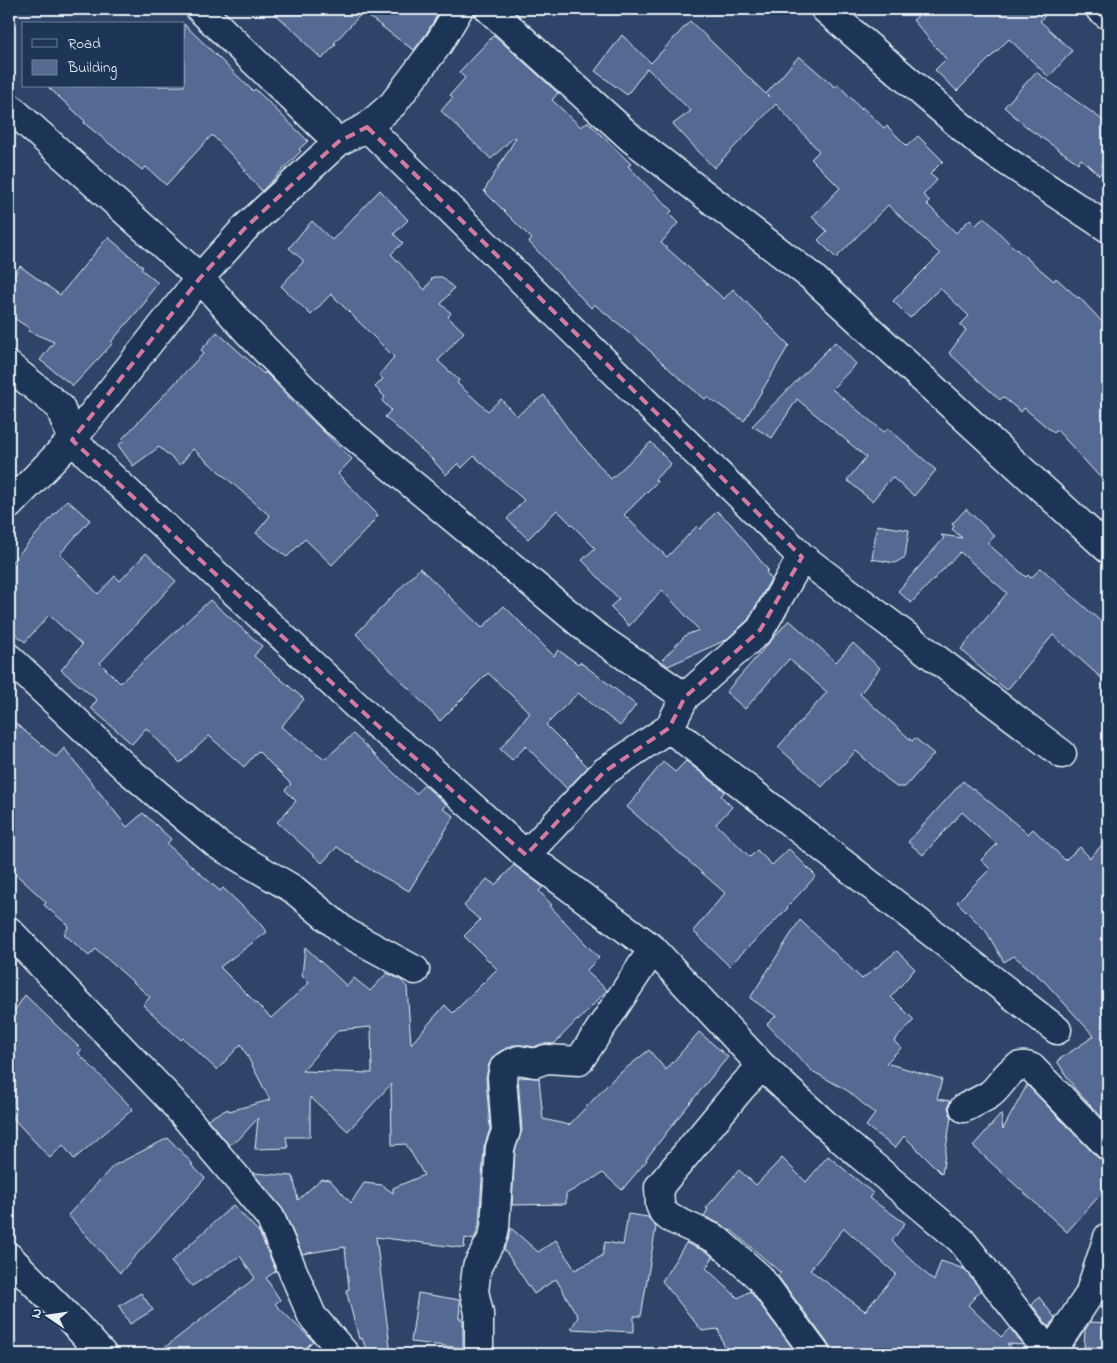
<svg xmlns="http://www.w3.org/2000/svg" width="1117" height="1363" viewBox="0 0 1117 1363" font-family="'Indie Flower',sans-serif">
	<style>
		.building { fill: #556b92; stroke: #e8f1f8; fill-rule: evenodd }
		.lines { fill: none; stroke-linecap: round; stroke-linejoin: round }
		.minor-casing { stroke: #e8f1f8; stroke-width: 31 }
		.minor { stroke: #1d3557; stroke-width: 28 }
		.marked { fill: none; stroke: #d37aa2; stroke-width: 4; stroke-dasharray: 10 6; stroke-linejoin: round }
	</style>
	<rect width="100%" height="100%" fill="#2e4569"/>
	<filter id="ink" filterUnits="userSpaceOnUse"><feTurbulence type="fractalNoise" baseFrequency=".02" numOctaves="2"/><feDisplacementMap in="SourceGraphic" scale="10" xChannelSelector="R" yChannelSelector="G"/><feConvolveMatrix kernelMatrix="1 2 1 2 8 2 1 2 1" color-interpolation-filters="sRGB"/></filter>
	<g filter="url(#ink)">
		<!-- building -->
		<path class="building" d="M270 9H441L426 34 414 50 402 42 363 12 334 43 336 44 322 59 302 40 303 39Z
			M926 9H1051L1040 21 1072 51 1049 77 1009 39 957 91 935 70 946 59 913 20Z
			M690 21 769 97 766 94 799 56 835 87 838 84 861 109 862 107 884 128 887 126 907 146 918 136 943 161 930 174 937 180 923 195 930 201 927 204 956 233 970 219 976 225 984 217 1010 244 1054 281 1056 278 1078 298 1079 297 1108 328V486L1057 430 1054 433 1024 408 1021 412 1003 397 1000 400 949 353 966 330 960 325 969 316 940 288 910 318 893 301 940 254 888 205 836 258 818 240 827 231 812 217 840 188 811 159 819 151 776 104 714 168 673 124 691 111 647 68 627 95 595 71 622 35 651 63Z
			M184 24 253 91 255 89 308 141 299 149 301 151 262 191 244 171 246 170 212 135 166 185 146 167 142 170 84 123 85 121 47 86H184Z
			M494 35 558 93 552 100 581 127 588 122 631 164 628 166 672 211 669 214 678 223 661 243 724 299 733 289 789 345 744 421 707 397 705 399 679 378 635 337 594 304 591 308 529 242 532 239 484 191 516 138 514 137 491 159 441 111 453 97 450 95 465 78 459 72Z
			M1036 72 1108 124V164L1099 175 1081 159 1078 163 1029 129 1004 107Z
			M380 190 408 220 394 234 403 243 391 254 425 290 433 277H442L454 288 441 304 451 313 448 317 464 332 438 361 459 380 457 383 488 411 501 399 516 416 544 395 571 433 611 479 651 442 671 464 655 479 657 482 624 515 667 557 697 526 700 529 717 511 730 523 768 570 766 572 771 579 748 620 726 640 668 666 661 661 686 635 699 630 662 590 629 626 610 607 619 599 582 560 595 548 557 510 528 539 507 519 524 500 474 456 462 468 458 463 446 475 432 459 385 417 391 410 382 401 385 397 375 387 383 379 379 375 394 357 331 294 311 315 281 286 303 262V260L289 248 302 232 312 221 332 240Z
			M108 237 143 267 141 269 158 283 146 298 147 300 111 342 113 343 73 386 40 360 54 342 28 331 29 328 9 315V283L20 266 60 295Z
			M217 332 264 374 265 372 271 378 296 405 352 459 338 474 378 515 368 528 332 565 305 539 287 557 256 533 270 516 193 449 180 465 159 447 133 466 118 445 124 441 122 439 197 360 204 353 201 350Z
			M835 342 856 364 832 389 884 432 888 428 936 470 914 496 892 477 872 501 847 480 866 457 797 399 772 438 752 426Z
			M67 500 90 520 60 554 98 594 115 576 120 581 146 553 176 581 100 663 120 683 210 600 262 646 254 656 304 699 281 727 325 759 353 734 416 794 424 785 447 805 443 809 454 816 409 891 371 870 337 847 322 863 277 822 296 801 285 790 291 784 258 751 244 767 209 736 180 763 146 728 132 744 91 708 97 700 61 670 82 645 49 615 25 642 9 628V565Z
			M966 509 995 536 987 543 1026 577 1028 575 1031 578 1041 568 1108 628V684L1053 635 1007 690 987 674 961 649 1007 593 960 552 911 603 898 591 944 538 941 535 962 538 952 529 954 527 952 524Z
			M877 525 909 530 905 557 895 563 872 559Z
			M420 568 482 628 504 606 554 656 558 650 578 664 580 662 636 705 620 726 578 693 546 725 588 767 567 789 526 746 512 760 500 749 530 713 488 673 440 721 356 634Z
			M789 620 836 662 853 643 880 668 860 694 912 741 915 738 934 754 905 787H896L856 751 822 787 778 747 827 692 789 659 745 709 726 692Z
			M9 718 56 757 64 748 127 827 143 813 171 839 167 844 220 891 223 888 256 919 267 932 220 967 271 1018 309 983 302 976 305 947 347 986 354 978 370 991 387 973 401 980 407 987 411 1044 445 1005 453 1013 497 969 464 936 480 920 464 906 487 879 495 885 514 865 543 887 539 891 552 905 550 906 599 958 586 971 607 990 578 1021 577 1020 554 1044H541L534 1047 522 1045H513L499 1052 494 1056 489 1064 486 1078 490 1129 484 1147 479 1225 474 1240 465 1238 464 1248 376 1237 391 1354H368L362 1338 359 1339 346 1290 349 1289 345 1247 302 1254 284 1211 253 1173 293 1176 298 1200 321 1179 330 1180 351 1203 364 1183 382 1185 393 1193V1188L424 1175 406 1144 392 1145 391 1084 348 1131 310 1097V1137H286L288 1148 255 1149 258 1118 238 1140 229 1145 207 1119 228 1109 229 1111 270 1100 241 1044 217 1070 183 1038 181 1040 143 1005 150 997 96 949 89 956 64 934 69 926 44 905 46 902 9 868ZM371 1027 372 1073 302 1071 338 1030Z
			M686 761 725 791 721 796 732 807 716 824 750 857 757 850 772 865 789 849 816 876 787 907 788 908 729 966 693 931 725 893 627 807 640 792 639 791 663 762 675 772Z
			M963 781 972 789 973 788 1028 834 1033 829 1065 860 1080 847 1090 858 1108 838V1124L1075 1089 1057 1061 1094 1036 1044 981 1014 956 1004 962 986 931 957 902 990 869 981 860 997 844 962 812 923 855 908 842Z
			M800 920 862 979 897 951 915 969 891 997 914 1020 894 1041 901 1048 886 1063 942 1079 937 1099 950 1101 948 1107 951 1117 942 1174 904 1136 895 1148 866 1126 875 1114 848 1091 812 1071 767 1024 776 1016 750 998Z
			M25 995 82 1050 78 1053 133 1109 74 1159 63 1145 50 1158 9 1114V1019Z
			M699 1032 728 1057 681 1114 646 1159 647 1160 622 1190 603 1173 566 1194V1204L512 1205 515 1151 522 1130 518 1077 539 1078 543 1119 569 1125 615 1077 649 1050 666 1070Z
			M1027 1085 1097 1157 1103 1161H1108V1186L1067 1232 973 1146 1001 1114 1003 1129Z
			M168 1138 193 1164 191 1165 205 1178 120 1273 68 1215 113 1166Z
			M828 1156 873 1193 869 1198 905 1223 892 1241 934 1281 941 1261 964 1269 981 1290 968 1305 1001 1337 1010 1328 1023 1345 1007 1344 1017 1354H831L829 1345 777 1275 781 1273 731 1230 730 1231 722 1225 704 1216 708 1209 706 1208 739 1170 756 1185 782 1158 806 1182ZM844 1228 896 1274 865 1311 810 1270Z
			M233 1205 259 1232 276 1271 266 1278 280 1300 275 1304 313 1341 300 1354H156L255 1278 240 1256 192 1286 171 1262Z
			M628 1214 648 1217 656 1227 641 1316H634V1332L571 1329 578 1317 556 1279 534 1294 504 1249 508 1240 511 1228 538 1252 556 1240 575 1270 602 1256 605 1242 623 1245Z
			M686 1243 707 1252 713 1257 706 1268 738 1298 750 1291 797 1354H727L718 1329 702 1331 662 1281Z
			M141 1293 153 1310 130 1324 119 1306Z
			M418 1293 460 1300 459 1319H463V1348L411 1342Z
			M1039 1297 1055 1318 1049 1327 1032 1305Z
			M1090 1322 1108 1323V1348L1084 1347 1085 1330Z"/>
		<g class="lines">
			<defs>
				<path id="minor" d="M200 9 338 142
					M489 9 632 139 812 277 1108 549
					M825 9 984 146 1108 228
					M1100 9 1108 15
					M9 107 200 278 248 332 332 418 592 633 685 697
					M367 127 802 557 1062 754
					M9 366 60 407 72 440 376 724 418 758 526 855 653 949 762 1066 841 1139 961 1240 1050 1354 1089 1295 1108 1237
					M9 505 72 440 200 278 245 228 338 142 367 127 393 104 439 43 459 9
					M9 658 127 769 218 845 293 889 345 932 415 970
					M669 728 1057 1030
					M526 855 604 772 669 728 685 697 760 630 802 557
					M9 931 171 1100 270 1217 312 1316 345 1354
					M762 1066 741 1088 659 1187 660 1205 663 1212 670 1218 716 1239 759 1277 816 1354
					M964 1108C972 1104 981 1100 989 1095 1003 1086 1011 1058 1032 1068L1108 1146
					M9 1257 74 1323 102 1354
					M479 1354V1313L474 1291 477 1267 493 1237 495 1227 500 1148 506 1131 502 1077 504 1068 509 1064 519 1060 535 1063 546 1059 579 1061 653 949"/>
			</defs>
			<!-- minor casing -->
			<use href="#minor" class="minor-casing"/>
			<!-- minor -->
			<use href="#minor" class="minor"/>
		</g>
	</g>
	<!-- marked area -->
	<path class="marked" d="M367 127 802 557 760 630 685 697 669 728 604 772 526 855 376 724 72 440 200 278 245 228 338 142Z"/>
	<!-- margin -->
	<rect width="1117" height="1363" fill="none" stroke="#1d3557" stroke-width="30"/>
	<rect x="15" y="15" width="1087" height="1333" fill="none" stroke="#e8f1f8" stroke-width="2" filter="url(#ink)"/>
	<!-- legend -->
	<rect x="22" y="22" width="162" height="65" fill="#1d3557" stroke="#6e8097"/>
	<rect x="32" y="39" width="25" height="8" fill="#1d3557" stroke="#6e8097"/>
	<text x="68" y="48" font-size="15" fill="#e8f1f8">Road</text>
	<rect x="32" y="60" width="25" height="15" fill="#556b92" stroke="#6e8097"/>
	<text x="68" y="72" font-size="15" fill="#e8f1f8">Building</text>
	<!-- north arrow -->
	<g transform="translate(48 1316) rotate(283)" stroke="#1d3557" stroke-width="4" paint-order="stroke">
	<path d="M0-4L9 19L0 12L-9 19Z" fill="#e8f1f8"/>
	<text y="-8" font-size="14" font-weight="bold" text-anchor="middle" fill="#e8f1f8">N</text>
	</g>
</svg>
